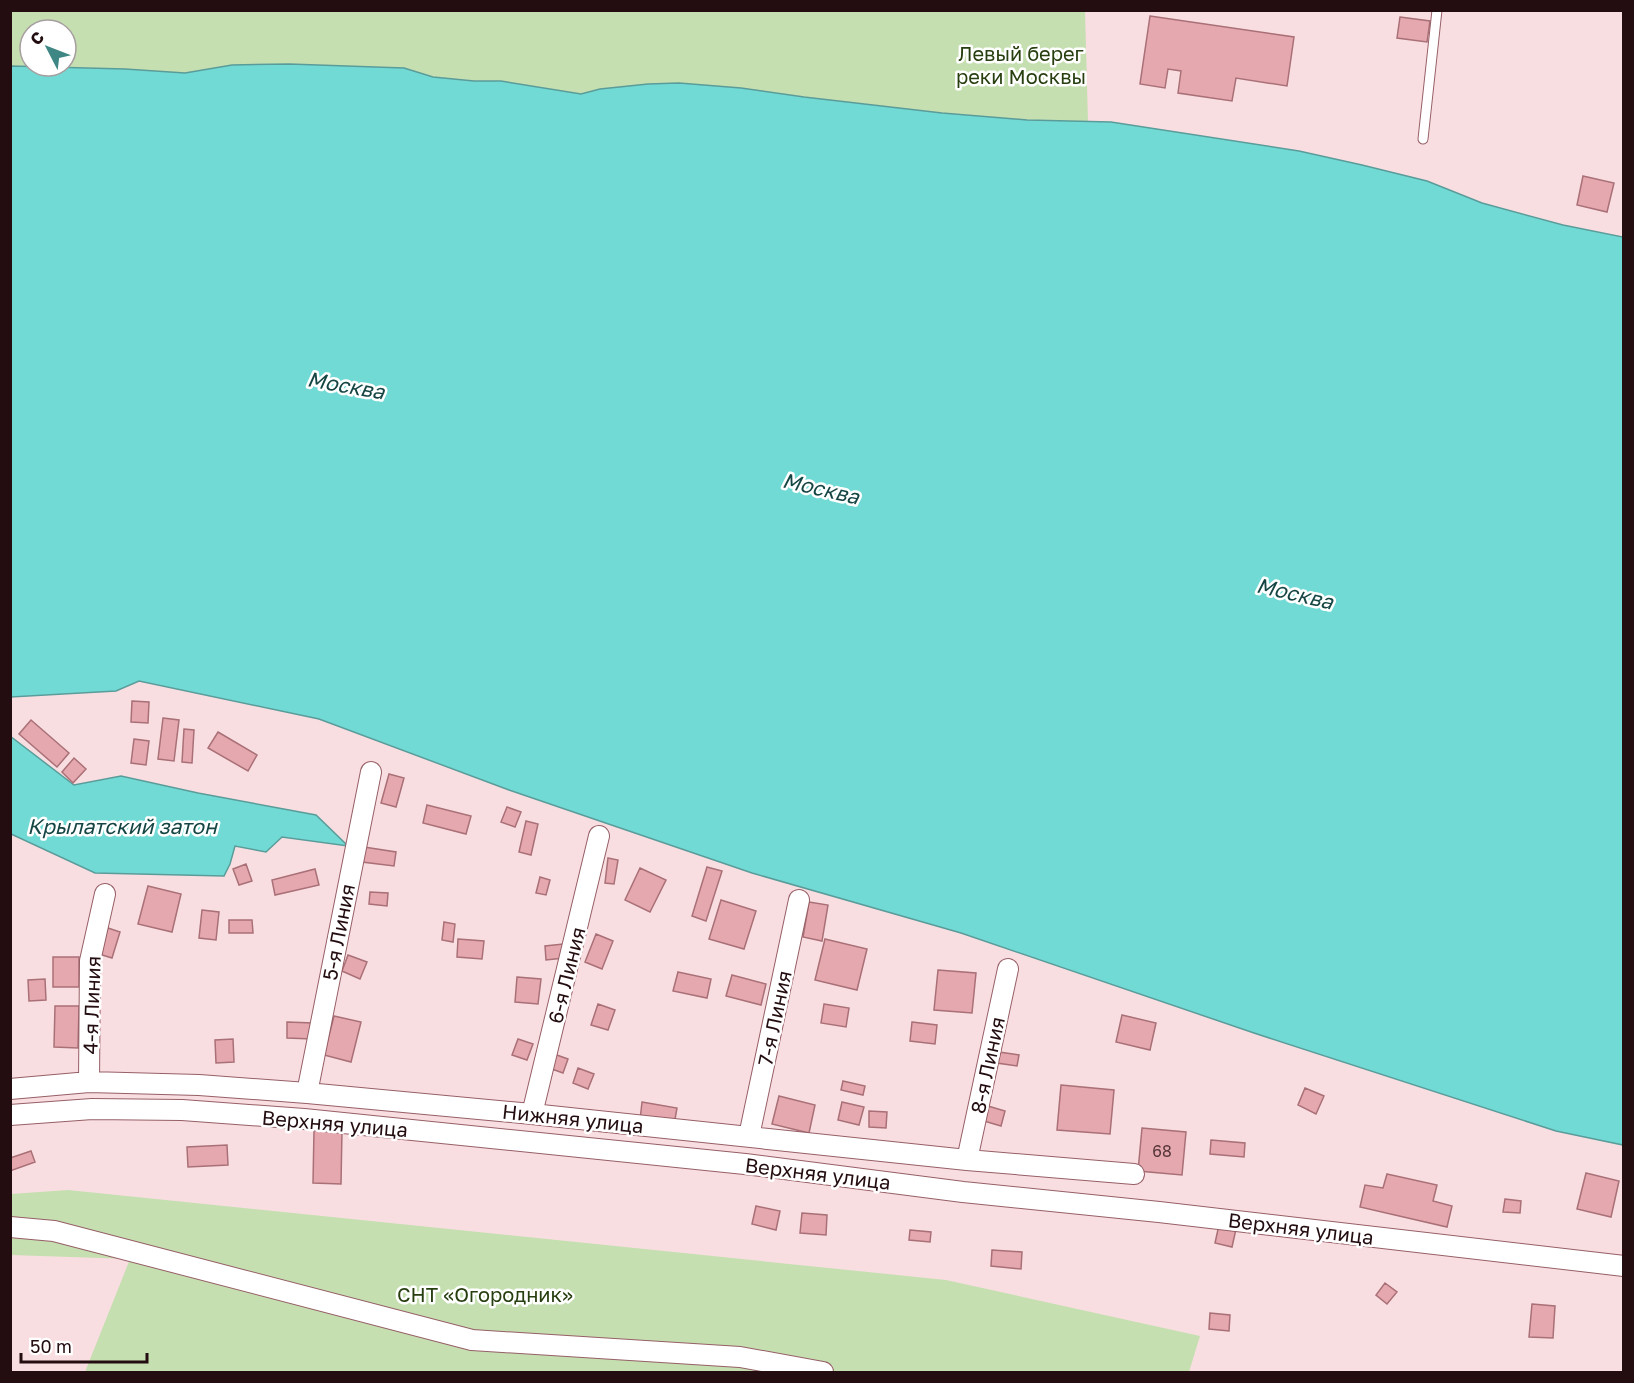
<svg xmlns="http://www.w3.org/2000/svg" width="1634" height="1383" viewBox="0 0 1634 1383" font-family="'Golos Text',sans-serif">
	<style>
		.green { fill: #c5dfb1; fill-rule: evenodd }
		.water { fill: #72dad5; stroke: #5a9c9a; stroke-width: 1.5 }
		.building { fill: #e5a8ae; stroke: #a97077; stroke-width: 1.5 }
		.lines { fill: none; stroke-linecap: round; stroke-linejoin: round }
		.service-casing { stroke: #965f66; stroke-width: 11 }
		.minor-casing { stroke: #965f66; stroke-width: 22 }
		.service { stroke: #fff; stroke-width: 9 }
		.minor { stroke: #fff; stroke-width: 20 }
		.labels { text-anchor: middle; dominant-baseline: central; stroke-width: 5; stroke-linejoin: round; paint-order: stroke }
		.number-label { font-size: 16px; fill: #543438 }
		.park-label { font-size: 20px; fill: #273e0f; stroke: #fff }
		.street-label { font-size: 20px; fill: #230d10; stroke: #fff }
		.water-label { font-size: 21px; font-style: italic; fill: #164644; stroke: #fff }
	</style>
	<rect width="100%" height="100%" fill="#f9dee1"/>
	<!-- green -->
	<path class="green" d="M11 11H1085L1088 122 1027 120 942 113 804 97 741 88 679 83 648 84 600 89 581 94 501 81H474L433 77 404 68 232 65 185 73 125 69 11 66ZM30 30H66V66H30Z
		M68 1190 946 1280 1200 1336 1189 1372H85L130 1259 11 1255V1194Z"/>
	<!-- water -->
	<path class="water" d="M289 64 404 68 433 77 474 81H501L581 94 600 89 648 84 679 83 741 88 804 97 942 113 1027 120 1111 122 1299 151 1362 165 1427 181 1482 203 1563 225 1623 237V1145L1556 1131 1254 1033 961 933 752 873 509 790 319 719 139 681 116 691 11 697V66L125 69 185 73 232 65Z
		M10 736 74 785 121 776 198 793 316 815 348 846 282 837 266 852 235 846 230 864 224 876 95 873 11 834Z"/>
	<!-- building -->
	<path class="building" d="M1150 16 1294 37 1287 86 1236 78 1232 101 1178 93 1181 71 1168 69 1165 88 1140 84Z
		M1400 17 1430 21 1427 42 1397 38Z
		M1583 176 1614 183 1607 212 1577 205Z
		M132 701 149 702 148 723 131 722Z
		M163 718 179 720 174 761 158 759Z
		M31 720 69 753 57 767 19 734Z
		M184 729 194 730 192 763 182 762Z
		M218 732 257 755 248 771 208 748Z
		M134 739 149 741 146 765 131 763Z
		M74 758 86 769 73 783 62 772Z
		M389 774 404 778 396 807 381 803Z
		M427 805 471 816 466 834 423 823Z
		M507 807 521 812 515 827 501 822Z
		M526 821 538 824 531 855 519 852Z
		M364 847 396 852 394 866 362 862Z
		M608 858 618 860 614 884 605 883Z
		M246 864 252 881 239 885 233 869Z
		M707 867 722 871 706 921 692 916Z
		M640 868 666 880 650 912 625 900Z
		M315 869 319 885 275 895 272 880Z
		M540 877 550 880 546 895 536 893Z
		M148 886 181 894 172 932 138 924Z
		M370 892 388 893 387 906 369 904Z
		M721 900 756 911 744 949 709 939Z
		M809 902 828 905 822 941 803 937Z
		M202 910 219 912 216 940 199 938Z
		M229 920H252L253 933H229Z
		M444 922 455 924 453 942 442 940Z
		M108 928 120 932 112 958 99 954Z
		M596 934 613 941 602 969 585 962Z
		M458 939 484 941 482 959 457 957Z
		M825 939 867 949 857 990 815 980Z
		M563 944 564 958 546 960 545 946Z
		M348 955 367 962 360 979 342 971Z
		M53 957H79V987H53Z
		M938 970 976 973 972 1013 934 1010Z
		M678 972 711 979 707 998 673 991Z
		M732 975 766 984 761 1005 726 996Z
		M517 977 541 979 538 1004 515 1002Z
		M45 979 46 1000 29 1001 28 980Z
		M598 1004 615 1010 608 1030 591 1025Z
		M824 1004 849 1008 846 1027 821 1023Z
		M55 1006H79L78 1048 54 1047Z
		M1122 1015 1156 1023 1150 1050 1116 1042Z
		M334 1016 361 1022 351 1062 324 1055Z
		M287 1022 313 1023 312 1039 287 1038Z
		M912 1022 937 1025 935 1044 910 1041Z
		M233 1039 234 1062 216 1063 215 1040Z
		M518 1039 533 1044 527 1060 512 1055Z
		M999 1052 1019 1055 1017 1066 997 1063Z
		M554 1054 568 1059 563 1073 549 1068Z
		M578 1068 594 1074 588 1089 573 1083Z
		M843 1081 865 1086 863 1095 841 1090Z
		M1061 1085 1114 1090 1110 1134 1057 1130Z
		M1305 1088 1324 1096 1316 1114 1298 1105Z
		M779 1096 815 1105 809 1133 772 1124Z
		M642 1102 677 1108 674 1125 640 1120Z
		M842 1102 864 1107 859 1125 838 1120Z
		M988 1106 1005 1111 1001 1126 984 1121Z
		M869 1111 887 1112 886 1128 869 1127Z
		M1142 1128 1186 1132 1182 1175 1138 1171Z
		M314 1130H342L341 1184 313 1183Z
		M1211 1140 1245 1143 1244 1157 1210 1154Z
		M227 1145 228 1165 188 1167 187 1147Z
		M31 1151 35 1162 10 1171V1158Z
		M1586 1173 1619 1181 1611 1217 1577 1209Z
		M1387 1174 1437 1185 1433 1201 1452 1206 1447 1227 1360 1207 1365 1185 1383 1188Z
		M1505 1199 1521 1201 1520 1213 1503 1212Z
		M756 1206 780 1211 776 1230 752 1224Z
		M802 1213 827 1215 826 1235 800 1233Z
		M1219 1225 1236 1229 1232 1247 1215 1243Z
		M910 1230 931 1232 930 1242 909 1240Z
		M992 1250 1022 1252 1021 1269 991 1266Z
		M1385 1283 1397 1292 1387 1304 1376 1295Z
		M1532 1304 1555 1306 1553 1338 1529 1337Z
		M1210 1313 1230 1315 1229 1331 1209 1329Z"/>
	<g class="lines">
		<defs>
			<path id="service" d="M1423 139 1437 10"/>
			<path id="minor" d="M89 1082 90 961 105 894
				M10 1089 89 1082 199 1085 307 1093 532 1114 967 1160 1134 1174
				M307 1093 371 772
				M532 1114 599 836
				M10 1115 92 1109 182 1110 304 1119 745 1164 963 1192 1159 1212 1624 1266
				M749 1136 799 900
				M967 1160 1008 969
				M10 1227 54 1231 472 1340 740 1357 823 1372"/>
		</defs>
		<!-- service casing -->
		<use href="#service" class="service-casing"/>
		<!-- minor casing -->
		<use href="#minor" class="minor-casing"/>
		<!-- service -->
		<use href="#service" class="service"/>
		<!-- minor -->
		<use href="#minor" class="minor"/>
	</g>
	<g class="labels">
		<!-- number labels -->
		<g class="number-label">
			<text x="1162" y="1151">68</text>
		</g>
		<!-- park labels -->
		<g class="park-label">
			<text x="1021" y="53">Левый берег<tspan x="1021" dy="23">реки Москвы</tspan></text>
			<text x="485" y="1294">СНТ «Огородник»</text>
		</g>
		<!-- street labels -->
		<g class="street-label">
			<text transform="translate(338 932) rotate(-79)">5-я Линия</text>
			<text transform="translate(566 975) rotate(-76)">6-я Линия</text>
			<text transform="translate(91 1005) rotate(-88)">4-я Линия</text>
			<text transform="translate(774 1018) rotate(-78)">7-я Линия</text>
			<text transform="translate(987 1065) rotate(-78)">8-я Линия</text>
			<text transform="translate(573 1118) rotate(6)">Нижняя улица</text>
			<text transform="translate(335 1123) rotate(5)">Верхняя улица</text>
			<text transform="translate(818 1173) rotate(7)">Верхняя улица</text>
			<text transform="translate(1301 1228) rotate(7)">Верхняя улица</text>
		</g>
		<!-- water labels -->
		<g class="water-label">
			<text transform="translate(346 385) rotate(10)">Москва</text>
			<text transform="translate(821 488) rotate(13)">Москва</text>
			<text transform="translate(1295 593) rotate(13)">Москва</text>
			<text x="122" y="826">Крылатский затон</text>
		</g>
	</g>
	<!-- border -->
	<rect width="1634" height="1383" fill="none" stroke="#230d10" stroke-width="24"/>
	<!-- north arrow -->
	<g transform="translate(48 48) rotate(312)"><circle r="28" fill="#ffffff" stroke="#a79e9f" stroke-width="1.5"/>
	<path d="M0-4.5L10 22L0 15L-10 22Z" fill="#3f8784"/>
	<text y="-9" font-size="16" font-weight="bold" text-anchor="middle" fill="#230d10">С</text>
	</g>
	<!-- scale -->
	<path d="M21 1353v9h126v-9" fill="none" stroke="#230d10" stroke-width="3"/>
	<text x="30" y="1353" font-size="18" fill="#230d10" stroke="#ffffff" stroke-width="4.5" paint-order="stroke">50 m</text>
</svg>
